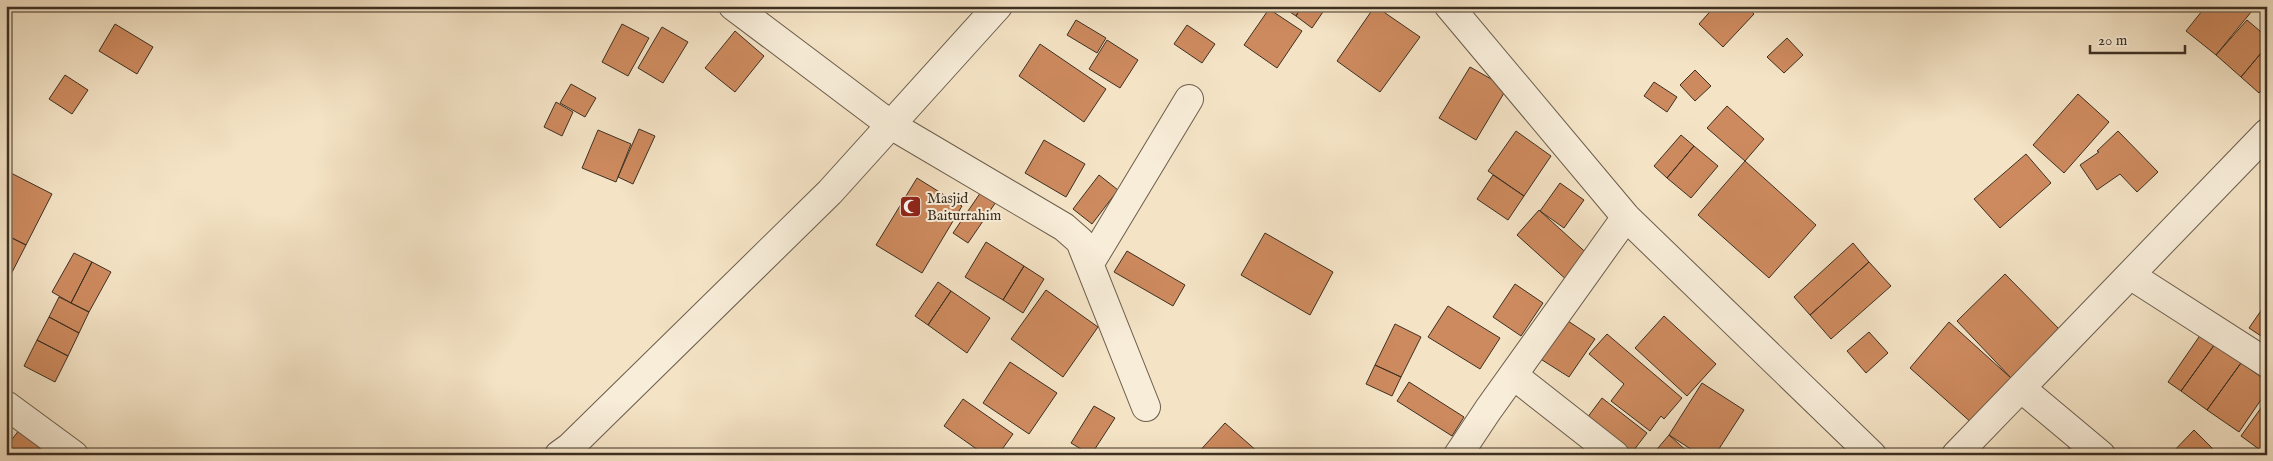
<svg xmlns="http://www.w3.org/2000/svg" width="2273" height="461" viewBox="0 0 2273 461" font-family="'IM FELL English',serif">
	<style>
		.building { fill: #cd8a5e; stroke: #3d3023 }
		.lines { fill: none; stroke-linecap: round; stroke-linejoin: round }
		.minor-casing { stroke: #6b5d4c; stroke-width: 30 }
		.minor { stroke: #f8edd9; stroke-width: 28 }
		.labels { text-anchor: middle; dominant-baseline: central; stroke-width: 4; stroke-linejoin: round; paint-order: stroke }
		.poi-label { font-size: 15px; fill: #3d3023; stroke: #f8edd9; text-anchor: start }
	</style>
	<rect width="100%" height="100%" fill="#f4e3c5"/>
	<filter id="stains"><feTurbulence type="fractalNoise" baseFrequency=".004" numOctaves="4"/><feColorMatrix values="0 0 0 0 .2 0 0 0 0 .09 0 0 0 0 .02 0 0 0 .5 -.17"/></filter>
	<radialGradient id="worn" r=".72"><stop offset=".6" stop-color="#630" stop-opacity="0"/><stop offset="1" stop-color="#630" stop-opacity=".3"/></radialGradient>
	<!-- building -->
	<path class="building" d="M1281 6H1302L1296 16Z
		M1302 6H1327L1312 28 1296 16Z
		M1375 6 1420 37 1380 92 1337 61Z
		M1715 6H1746L1754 14 1723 47 1699 24Z
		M2206 6H2256L2216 55 2186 31Z
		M1269 9 1302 31 1277 68 1244 45Z
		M1076 20 1106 38 1097 53 1067 35Z
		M2247 20 2267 37V46L2241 77 2216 55Z
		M115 24 153 47 137 74 99 51Z
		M622 24 649 38 628 76 602 62Z
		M1187 25 1215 44 1202 63 1174 44Z
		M662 27 688 42 663 83 638 68Z
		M735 31 764 56 735 92 705 68Z
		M1787 38 1803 55 1784 73 1767 57Z
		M1107 40 1138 60 1120 88 1089 69Z
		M1040 44 1106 89 1084 122 1019 76Z
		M2267 46V85L2259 93 2241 77Z
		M1470 67 1507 88 1476 140 1439 118Z
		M1695 70 1711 86 1695 101 1680 85Z
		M65 75 88 90 72 114 49 99Z
		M1654 82 1677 97 1667 112 1644 96Z
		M571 84 596 98 585 117 560 103Z
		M2078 94 2109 122 2064 173 2033 145Z
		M556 102 573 112 562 136 544 127Z
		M1727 106 1764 139 1745 161 1707 128Z
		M639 129 655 136 633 184 618 177Z
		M598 130 631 144 616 182 582 168Z
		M1516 131 1551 156 1524 196 1488 171Z
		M2118 131 2158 172 2137 192 2120 174 2097 190 2080 165 2099 152 2097 151Z
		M1681 135 1694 146 1667 178 1654 166Z
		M1044 140 1085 164 1066 197 1025 173Z
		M1694 146 1718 166 1691 198 1667 178Z
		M2026 154 2051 183 2000 228 1974 199Z
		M1745 161 1816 225 1769 278 1698 215Z
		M9 172 52 194 26 245 6 235V178Z
		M1099 175 1118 190 1092 224 1073 209Z
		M1493 175 1524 196 1508 220 1477 199Z
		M917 178 962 206 922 273 876 245Z
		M1560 183 1584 200 1564 228 1540 211Z
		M983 189 998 199 968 243 953 233Z
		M1539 210 1592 258 1569 282 1517 235Z
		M1265 233 1333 272 1310 315 1241 275Z
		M6 235 26 245 6 284Z
		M986 242 1024 266 1003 300 965 277Z
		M1853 243 1869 262 1810 315 1794 297Z
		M1127 251 1185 285 1173 306 1114 272Z
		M74 253 92 262 71 303 52 292Z
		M92 262 111 272 89 312 71 303Z
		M1869 262 1891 286 1831 339 1810 315Z
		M1024 266 1044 279 1023 313 1003 300Z
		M2267 266V277L2261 272Z
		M2005 274 2061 331 2012 379 1957 321Z
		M938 282 951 291 928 325 915 316Z
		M1515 284 1543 303 1521 336 1493 317Z
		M1046 290 1098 327 1063 377 1011 339Z
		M951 291 990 318 967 353 928 325Z
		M59 297 89 312 79 333 49 317Z
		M2267 302V340L2249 328Z
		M1448 306 1500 338 1480 369 1428 337Z
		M1664 316 1716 364 1687 396 1635 348Z
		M49 317 79 333 68 356 37 340Z
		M1565 319 1595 339 1569 377 1539 358Z
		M1949 322 2012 379 1973 424 1910 368Z
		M1395 324 1421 337 1401 377 1375 365Z
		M1869 332 1888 353 1866 373 1847 351Z
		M1607 334 1682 398 1664 419 1661 416 1650 431 1611 401 1624 384 1589 354Z
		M2201 334 2215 344 2181 391 2168 382Z
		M37 340 68 356 55 382 24 366Z
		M2215 344 2241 363 2207 410 2181 391Z
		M1010 362 1057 393 1029 434 983 403Z
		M2241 363 2267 381V391L2239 432 2207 410Z
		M1375 365 1401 377 1392 396 1366 384Z
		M1409 382 1464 417 1452 436 1397 401Z
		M1702 383 1744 410 1715 455H1700L1669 435Z
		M1602 398 1647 433 1630 455H1625L1584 422Z
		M963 399 1013 434 998 455H985L944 426Z
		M2266 401H2267V455L2241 436Z
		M1094 406 1115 418 1091 455 1071 443Z
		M1225 423 1258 452 1256 455H1196Z
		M20 429 42 445 35 455H6V447Z
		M2194 430 2219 455H2170Z
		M1669 435 1689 453 1687 455H1652Z
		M2072 444 2086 455H2063Z
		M1562 449 1570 455H1558Z"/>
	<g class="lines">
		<defs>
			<path id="minor" d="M733 6 891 125 1064 227 1080 241 1146 407
				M1449 6 1626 217 1872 455
				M1090 263 1189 99
				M2130 275 2267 363
				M1513 375 1615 455
				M2021 388 2101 455
				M6 405 74 455
				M559 455 570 447 830 192 998 6
				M1458 455 1488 410 1626 217
				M1956 455 2267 133"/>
		</defs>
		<!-- minor casing -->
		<use href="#minor" class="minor-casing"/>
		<!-- minor -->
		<use href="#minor" class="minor"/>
	</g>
	<!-- icons -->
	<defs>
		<symbol id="mosque-square" viewBox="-11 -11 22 22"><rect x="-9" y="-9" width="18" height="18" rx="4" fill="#8f2418" stroke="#f8edd9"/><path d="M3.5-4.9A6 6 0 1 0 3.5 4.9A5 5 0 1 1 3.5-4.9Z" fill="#fff"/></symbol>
	</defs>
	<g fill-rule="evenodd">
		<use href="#mosque-square" x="898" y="194" width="25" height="25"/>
	</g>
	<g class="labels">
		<!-- poi labels -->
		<g class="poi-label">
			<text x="927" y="198">Masjid<tspan x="927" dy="17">Baiturrahim</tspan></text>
		</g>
	</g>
	<!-- margin -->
	<rect width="2273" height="461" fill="none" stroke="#f4e3c5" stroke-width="25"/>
	<rect x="8" y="8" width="2258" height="446" fill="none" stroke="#3d3023" stroke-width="2.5"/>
	<rect x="12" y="12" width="2248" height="436" fill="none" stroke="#3d3023"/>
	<!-- scale -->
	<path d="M2090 45v8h95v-8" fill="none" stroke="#3d3023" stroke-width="2.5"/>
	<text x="2098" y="45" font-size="15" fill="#3d3023" stroke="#f8edd9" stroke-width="4" paint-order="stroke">20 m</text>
	<rect width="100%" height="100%" filter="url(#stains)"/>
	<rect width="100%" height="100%" fill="url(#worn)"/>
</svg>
